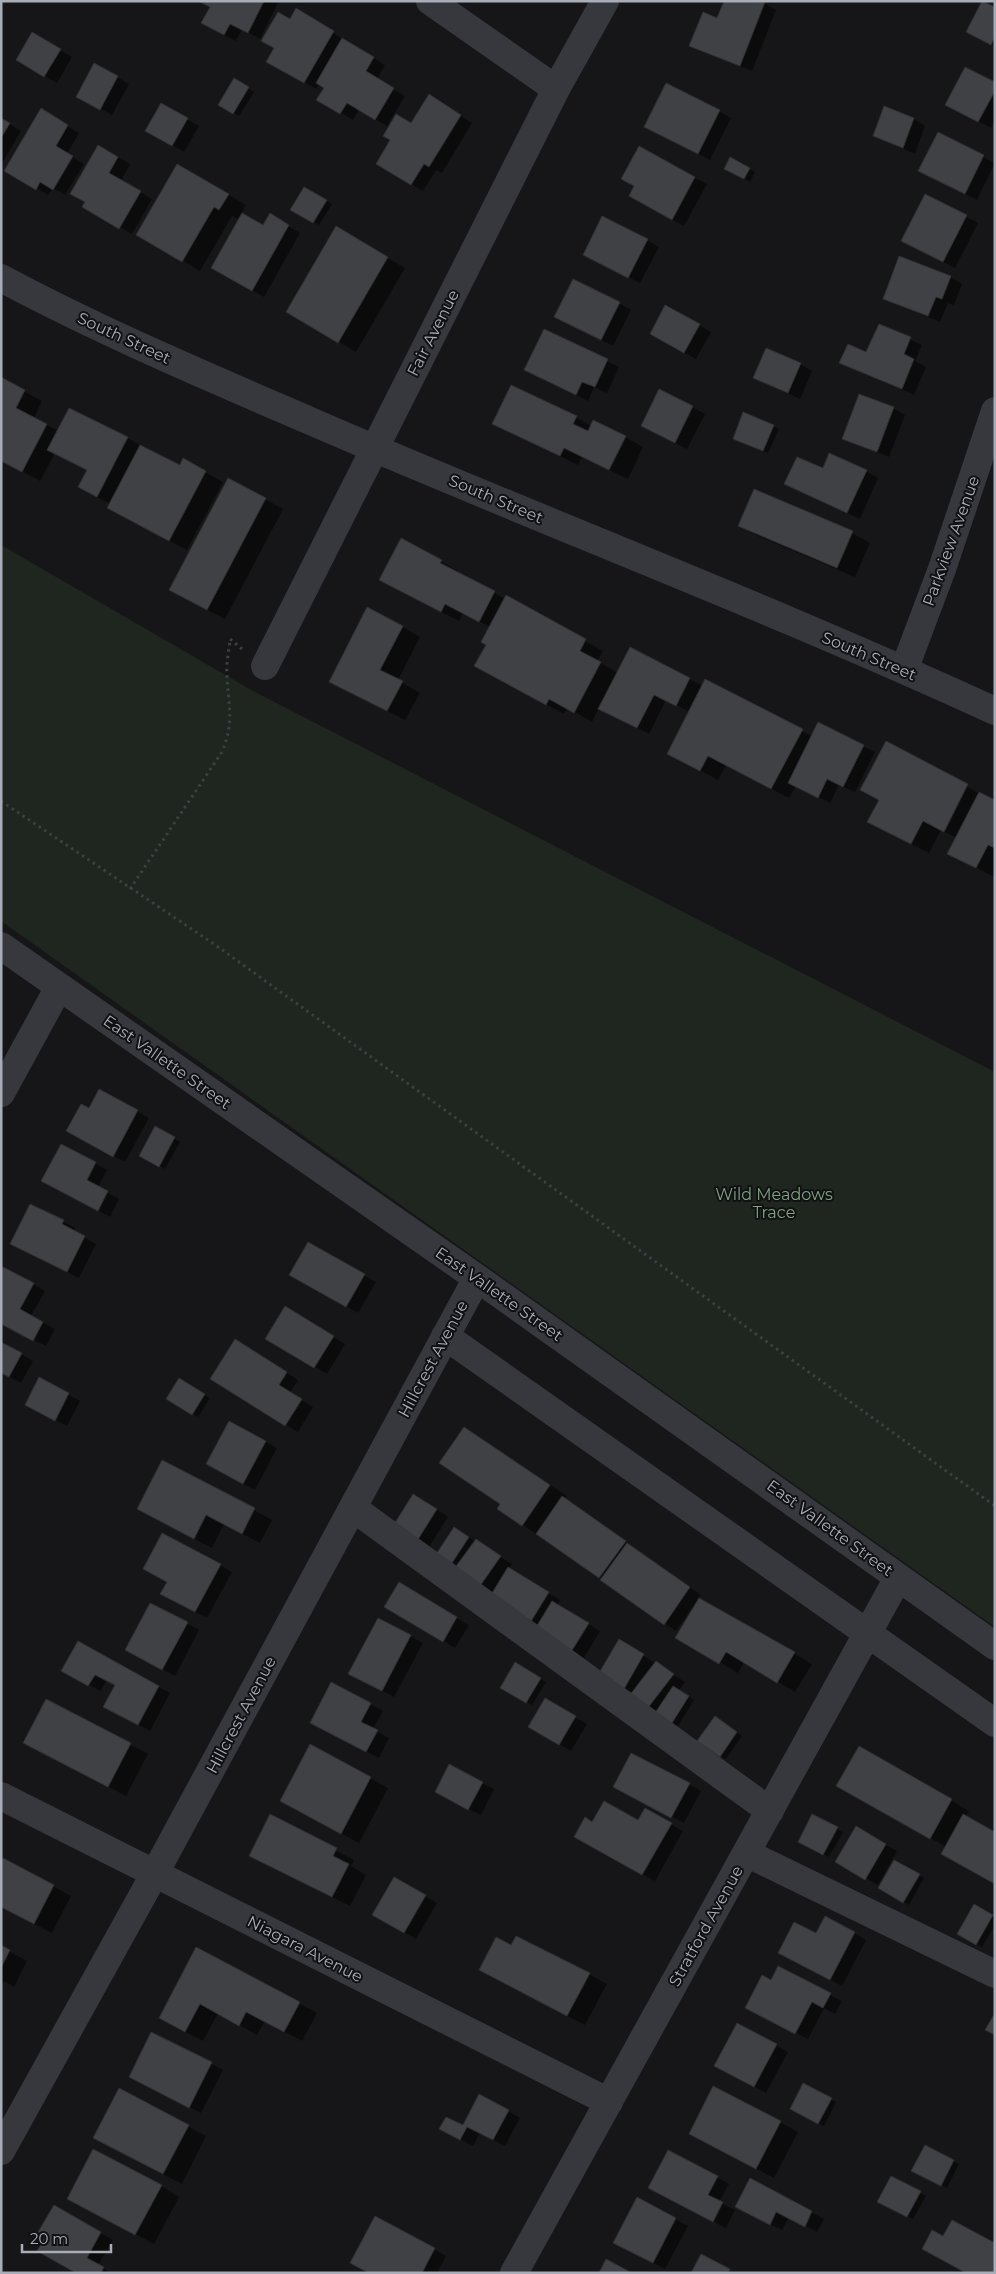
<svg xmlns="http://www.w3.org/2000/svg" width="996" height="2274" viewBox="0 0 996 2274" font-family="Montserrat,sans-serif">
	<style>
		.green { fill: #1e261f }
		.shadow { fill: #0007 }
		.building { fill: #404145; stroke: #303034 }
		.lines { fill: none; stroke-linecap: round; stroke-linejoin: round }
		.path { stroke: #3d3f44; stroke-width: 3; stroke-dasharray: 2.5 4; stroke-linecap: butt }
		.minor { stroke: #37383d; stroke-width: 28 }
		.labels { text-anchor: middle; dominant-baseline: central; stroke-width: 4; stroke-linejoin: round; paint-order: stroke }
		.street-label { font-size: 16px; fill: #a8adb8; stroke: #111113 }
		.park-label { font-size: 16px; fill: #7fa381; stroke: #111113 }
	</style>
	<rect width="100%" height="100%" fill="#161618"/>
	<!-- green -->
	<path class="green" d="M1 545 253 691 995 1072V1627L1 921Z"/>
	<!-- shadow -->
	<path class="shadow" d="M200 1H279L260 39 242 29 236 41 214 30 211 7Z
		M725 1H760L776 10 752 71 691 45 718 20Z
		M995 9V46L968 32Z
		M296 10 385 65 377 79 405 96 387 126 359 109 353 120 318 99 325 88 319 84 316 89 267 61Z
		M32 34 72 57 57 83 17 60Z
		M117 77 129 84 112 115 90 103Z
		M234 80 254 92 239 116 220 105Z
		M995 84V120L991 128 959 111Z
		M441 103 472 123 442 173 436 170 423 191 377 164 412 125Z
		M162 105 199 126 184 152 147 131Z
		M41 110 79 133 67 154 84 164 65 195 53 188 48 195 6 170Z
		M719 111 731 118 710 160 657 133Z
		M1 119 21 131 1 165Z
		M914 119 925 126 915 154 874 135Z
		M938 134 995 163 977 200 932 177Z
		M99 147 130 164 121 181 152 199 132 234 83 207 86 202Z
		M639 148 707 184 684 226 642 203 636 186Z
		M730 159 755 172 750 182 726 168Z
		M178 165 246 205 238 219 232 216 200 271 138 234Z
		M304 188 332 204 319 225 292 209Z
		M926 195 978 223 955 268 914 247Z
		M270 215 300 233 264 297 213 268 263 227Z
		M336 228 405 268 356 352 288 312Z
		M647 240 659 247 640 283 596 261Z
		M951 277 962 284 954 305 948 303 940 322 884 298Z
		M619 303 631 310 613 346 567 323Z
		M699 325 711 332 696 359 651 334Z
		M879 325 922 345 915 361 926 367 914 395 841 362 867 354Z
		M545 330 619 367 607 393 594 387 588 401 538 377Z
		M800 364 812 371 800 399 755 378Z
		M1 379 42 401 34 418 58 431 127 438 180 467 205 472 223 482 187 550 126 518 111 504 91 494 88 470 55 453 40 481 1 460Z
		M660 390 705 414 687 449 654 432Z
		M893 408 905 415 889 457 844 438Z
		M576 417 591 426 625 437 643 447 628 479 582 457 578 465 494 424Z
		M773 426 779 429 768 453 734 439Z
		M866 471 878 478 860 519 786 484Z
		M265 499 283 509 225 619 188 600Z
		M740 526 852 533 870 543 855 577 758 536Z
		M441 561 458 571 457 573 505 599 506 597 603 651 597 661 618 673 689 679 812 736 863 746 875 752 855 792 839 785 830 803 796 786 789 798 726 765 718 780 686 763 690 712 666 700 649 734 599 708 592 722 568 708 564 714 493 676 488 644 490 627 463 613 459 621 398 590Z
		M403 627 420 637 398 680 420 693 405 720 348 691Z
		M886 742 995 802 994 877 949 853 957 838 941 830 929 853 886 831 880 799Z
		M100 1090 149 1118 125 1162 80 1137 89 1110Z
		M155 1128 180 1142 165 1169 141 1155Z
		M62 1145 107 1170 98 1187 119 1199 110 1217 55 1187Z
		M63 1221 75 1228 74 1232 96 1244 79 1278 23 1250Z
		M308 1244 376 1282 358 1313 291 1275Z
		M33 1284 45 1291 31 1316 55 1329 46 1346 1 1323Z
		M285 1308 345 1344 327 1374 267 1339Z
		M247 1347 298 1380 290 1393 313 1407 298 1432 212 1379Z
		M21 1354 33 1361 21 1383 1 1372Z
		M40 1379 80 1401 67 1426 38 1411Z
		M179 1380 210 1398 198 1417 168 1399Z
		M229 1422 277 1448 255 1490 219 1470Z
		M464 1429 567 1496 564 1499 701 1595 698 1599 812 1664 795 1692 744 1662 738 1673 677 1637 698 1603 696 1602 676 1631 523 1525 502 1504Z
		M425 1502 448 1517 429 1547 418 1540Z
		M254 1510 272 1520 260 1543 224 1524 212 1548 156 1519Z
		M460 1532 512 1564 508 1569 560 1600 557 1605 600 1631 584 1658 480 1585 458 1566 439 1553Z
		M220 1565 232 1572 207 1618 174 1600Z
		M399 1584 469 1625 455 1648 386 1606Z
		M378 1619 423 1643 394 1697 362 1680Z
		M187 1623 199 1630 175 1676 139 1656Z
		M620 1641 685 1682 679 1690 694 1700 678 1726 648 1708 633 1693 600 1673Z
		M78 1643 170 1693 150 1731 117 1713V1685L107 1680 101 1691 75 1678Z
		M515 1664 546 1682 532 1705 501 1687Z
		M332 1684 383 1711 373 1729 389 1738 379 1758 323 1729Z
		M46 1700 148 1754 126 1796 24 1743Z
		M545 1700 587 1724 571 1751 530 1727Z
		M721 1721 742 1736 726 1759 720 1756Z
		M311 1746 388 1788 359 1843 299 1811Z
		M860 1748 969 1811 946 1847 838 1785Z
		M482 1783 494 1789 481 1815 448 1799Z
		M689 1784 701 1791 684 1823 627 1793Z
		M645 1810 683 1831 655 1881 575 1837 593 1823 639 1822Z
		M270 1816 354 1860 351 1866 366 1875 350 1906 268 1865Z
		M813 1816 843 1832 829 1857 800 1841Z
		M856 1828 897 1851 878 1885 837 1862Z
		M895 1861 924 1878 909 1905 880 1888Z
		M395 1878 437 1903 416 1939 374 1915Z
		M53 1886 71 1896 52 1933 1 1907Z
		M975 1906 995 1917V1925L982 1947 959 1933Z
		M854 1933 866 1940 842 1986 792 1960Z
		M512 1946 589 1974 607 1984 585 2025 498 1980Z
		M1 1947 27 1961 14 1987 4 1981 1 1986Z
		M197 1949 317 2013 302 2041 265 2021 257 2035 218 2013 203 2041 178 2028Z
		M778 1968 842 2001 835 2014 824 2008 808 2039 758 2014Z
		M152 2033 223 2070 201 2113 142 2083Z
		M776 2045 788 2052 766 2093 727 2072Z
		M804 2085 836 2102 824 2126 791 2109Z
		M120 2090 206 2136 182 2184 113 2148Z
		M508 2111 520 2118 505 2146 480 2133 473 2146 453 2135 463 2127Z
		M780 2122 798 2132 774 2178 708 2143Z
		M926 2146 959 2164 947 2188 913 2170Z
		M717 2177 729 2184 719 2202 735 2210 726 2228 661 2195Z
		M892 2178 926 2196 913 2219 884 2205Z
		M751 2180 824 2219 817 2232 789 2217 782 2230 749 2214Z
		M161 2186 179 2197 154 2244 86 2208Z
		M638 2199 688 2226 665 2269 627 2249Z
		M55 2207 113 2240 98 2265 111 2273H78L47 2236Z
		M434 2249 446 2256 437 2273H370Z"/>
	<!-- building -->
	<path class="building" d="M198 1H264L248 33 230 24 224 35 201 23 210 7Z
		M724 1 765 2 740 66 689 46 703 12 717 18Z
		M982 1 995 7V37L991 45 966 32Z
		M296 8 334 31 304 83 266 62 274 48 261 41 278 12 290 19Z
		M32 32 61 49 44 77 16 60Z
		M342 38 374 57 366 71 394 88 375 120 347 103 340 114 316 100 324 88 316 83Z
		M94 63 118 76 100 110 76 97Z
		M965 67 995 82V91L978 122 945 105Z
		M234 78 249 87 233 114 218 105Z
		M666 83 720 110 698 154 644 127Z
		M429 94 461 115 429 167 424 164 411 185 376 164 390 140 383 136 396 114 411 123Z
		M161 103 188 118 172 146 145 131Z
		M884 106 914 118 903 148 873 136Z
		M41 108 68 125 56 146 73 156 53 190 40 182 36 190 4 171Z
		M1 118 10 123 1 138Z
		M938 132 984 155 965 194 918 171Z
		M98 145 118 157 109 173 141 191 119 229 82 207 85 202 70 194Z
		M639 146 695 177 672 220 629 196 634 186 621 179Z
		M730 157 750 168 744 179 724 169Z
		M177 164 229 194 219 210 214 207 182 262 136 235Z
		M304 187 327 200 313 223 290 210Z
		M925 194 967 215 943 262 901 241Z
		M242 213 263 225 270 213 289 225 252 291 211 268Z
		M602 216 648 239 628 278 583 255Z
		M336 226 388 257 338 343 286 312Z
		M899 256 951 276 942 299 936 297 928 316 883 299Z
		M573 279 620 302 601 340 554 317Z
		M665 305 700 324 684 353 650 334Z
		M879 324 911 337 904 354 914 359 902 389 839 363 848 344 866 352Z
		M544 329 608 359 595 387 582 382 576 395 524 370Z
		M766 348 801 363 788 393 753 378Z
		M1 377 25 390 16 408 47 424 22 472 1 461Z
		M511 385 577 416 573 424 588 431 593 420 626 436 609 470 564 448 560 456 492 424Z
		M659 389 693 406 675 443 641 426Z
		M859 394 894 407 877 452 842 439Z
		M69 408 128 437 97 497 78 487 87 470 47 450Z
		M743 412 774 425 763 451 733 439Z
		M140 445 180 465 183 458 206 471 169 541 107 508Z
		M829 453 867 470 847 513 784 484 797 457 823 468Z
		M228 478 266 498 207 610 169 590Z
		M754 489 853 531 837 568 738 526Z
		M401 538 442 560 440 563 495 591 479 622 445 604 441 612 379 580Z
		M506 595 586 639 580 651 601 662 574 713 549 699 546 705 474 666 486 645 481 642Z
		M367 607 403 626 380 670 403 681 387 711 329 682Z
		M630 647 690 678 676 706 654 695 637 728 598 709Z
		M705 679 803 729 771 789 708 756 700 771 667 754Z
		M818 722 864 745 843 787 827 779 818 798 788 783Z
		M886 741 968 784 944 832 923 821 911 844 867 822 879 800 860 790Z
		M979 792 995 800V848L988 845 976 868 947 854Z
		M99 1089 138 1110 113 1157 66 1131 81 1104 89 1108Z
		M155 1126 175 1137 159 1167 139 1156Z
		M61 1144 96 1162 87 1180 108 1191 98 1211 41 1181Z
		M30 1204 64 1220 62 1224 85 1236 67 1272 10 1244Z
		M308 1242 365 1274 346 1307 289 1275Z
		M1 1266 34 1283 20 1309 43 1322 33 1341 1 1324Z
		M285 1306 334 1336 314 1368 265 1339Z
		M235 1339 287 1372 279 1385 302 1399 285 1426 210 1379Z
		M1 1342 22 1353 9 1377 1 1373Z
		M39 1377 69 1393 55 1421 25 1405Z
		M179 1378 205 1394 192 1415 166 1399Z
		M229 1421 266 1441 243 1484 206 1464Z
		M464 1427 550 1485 522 1526 497 1509 500 1504 439 1463Z
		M162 1460 255 1508 242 1534 206 1515 194 1539 137 1509Z
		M413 1494 437 1509 417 1541 393 1526Z
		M562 1496 626 1541 599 1578 536 1534Z
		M454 1527 469 1537 452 1563 437 1553Z
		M162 1533 221 1564 195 1612 160 1594 167 1582 143 1569Z
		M476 1539 501 1556 480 1586 454 1569Z
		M627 1543 690 1587 664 1625 600 1580Z
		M508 1567 549 1592 530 1623 489 1598Z
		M399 1582 457 1617 443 1642 384 1607Z
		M699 1598 795 1652 777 1683 726 1652 719 1664 675 1638Z
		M552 1601 589 1623 571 1652 535 1629Z
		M150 1603 188 1622 162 1670 125 1650Z
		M378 1618 411 1635 382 1691 348 1674Z
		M619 1639 644 1654 624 1689 599 1673Z
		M78 1641 159 1686 138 1725 103 1707 115 1685 95 1675 88 1686 61 1671Z
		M656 1661 674 1674 647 1709 629 1696Z
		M515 1662 541 1678 526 1703 500 1688Z
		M331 1682 371 1703 361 1722 378 1730 366 1752 310 1723Z
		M673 1686 689 1696 672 1723 655 1713Z
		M545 1698 576 1716 559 1745 528 1727Z
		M46 1699 131 1743 108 1787 23 1743Z
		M715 1716 737 1732 720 1757 697 1741Z
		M310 1744 371 1777 341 1834 280 1801Z
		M859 1746 952 1799 930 1839 836 1786Z
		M631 1753 690 1783 671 1818 613 1787Z
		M449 1764 483 1782 468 1810 435 1792Z
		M604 1801 638 1820 645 1808 672 1823 642 1875 574 1837 585 1817 592 1822Z
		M270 1814 337 1848 333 1856 349 1864 332 1897 249 1856Z
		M812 1814 838 1827 823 1855 798 1842Z
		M963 1814 995 1832V1884L941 1854Z
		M856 1826 886 1844 865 1880 835 1862Z
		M3 1858 54 1885 34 1924 1 1907V1862Z
		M894 1860 920 1874 903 1903 878 1888Z
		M394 1877 426 1895 404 1933 372 1915Z
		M974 1904 993 1915 976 1945 957 1934Z
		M825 1916 855 1932 830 1980 778 1953 794 1922 816 1933Z
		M516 1936 590 1973 567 2016 479 1970 496 1937 511 1945Z
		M1 1945 10 1950 1 1968Z
		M196 1947 300 2002 284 2032 246 2012 239 2026 200 2004 185 2032 159 2018Z
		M778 1966 831 1993 823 2008 812 2002 795 2034 745 2008 762 1975 771 1980Z
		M995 2013V2035L985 2030Z
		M737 2023 777 2044 754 2087 714 2066Z
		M151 2032 212 2062 189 2108 129 2077Z
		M803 2083 832 2098 818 2124 790 2109Z
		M713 2086 781 2121 756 2169 689 2134Z
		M119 2088 189 2125 163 2174 93 2138Z
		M479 2094 509 2110 493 2140 467 2127 460 2140 439 2129 446 2117 463 2125Z
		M925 2145 954 2160 941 2186 911 2171Z
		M93 2149 162 2185 135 2235 67 2199Z
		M668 2150 718 2176 708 2195 723 2202 713 2222 648 2188Z
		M891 2176 921 2191 907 2217 877 2202Z
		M750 2178 812 2211 805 2227 776 2212 770 2225 735 2207Z
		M637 2197 676 2218 653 2263 613 2243Z
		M54 2205 101 2232 87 2258 104 2267 101 2273H76L37 2251 46 2236 38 2232Z
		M375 2216 435 2248 422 2273H369L350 2263Z
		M952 2220 995 2243V2273H966L922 2249 932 2230 943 2236Z
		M701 2254 730 2269 728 2273H691Z
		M606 2259 632 2273H599Z"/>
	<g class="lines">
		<!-- path -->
		<path class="path" d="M1 801 214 944 995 1506
			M130 889 222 752C235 720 228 707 227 675 226 663 229 651 230 639L242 649"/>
		<!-- minor -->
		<path class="minor" d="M430 1 556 89
			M1 278C100 331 204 375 308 420 536 519 769 607 995 711
			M265 666 556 89 605 1
			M904 670 942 569 995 411
			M1 946 477 1278 995 1646
			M1 1093 59 987
			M445 1336 995 1723
			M353 1508 770 1811
			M1 1796 609 2102
			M746 1853 995 1974
			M1 2151 155 1873 477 1278
			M514 2273 898 1578"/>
	</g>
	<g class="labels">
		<!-- street labels -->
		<g class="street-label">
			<text transform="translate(433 333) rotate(-63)">Fair Avenue</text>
			<text transform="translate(124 338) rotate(25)">South Street</text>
			<text transform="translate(496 499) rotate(23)">South Street</text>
			<text transform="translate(951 541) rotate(-70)">Parkview Avenue</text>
			<text transform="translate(869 656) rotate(23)">South Street</text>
			<text transform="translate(167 1062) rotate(35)">East Vallette Street</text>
			<text transform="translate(499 1294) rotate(35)">East Vallette Street</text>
			<text transform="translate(433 1359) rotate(-62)">Hillcrest Avenue</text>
			<text transform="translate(830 1528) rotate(36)">East Vallette Street</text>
			<text transform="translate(241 1715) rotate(-62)">Hillcrest Avenue</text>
			<text transform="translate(706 1926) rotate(-61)">Stratford Avenue</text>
			<text transform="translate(305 1949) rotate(27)">Niagara Avenue</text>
		</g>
		<!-- park labels -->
		<g class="park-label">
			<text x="774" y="1194">Wild Meadows<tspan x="774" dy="18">Trace</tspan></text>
		</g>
	</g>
	<!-- border -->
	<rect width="996" height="2274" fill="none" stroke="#a8adb8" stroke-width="5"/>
	<!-- scale -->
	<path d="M22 2244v8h89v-8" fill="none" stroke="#a8adb8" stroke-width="2.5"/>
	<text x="30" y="2244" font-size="15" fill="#a8adb8" stroke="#111113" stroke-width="4" paint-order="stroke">20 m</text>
</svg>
